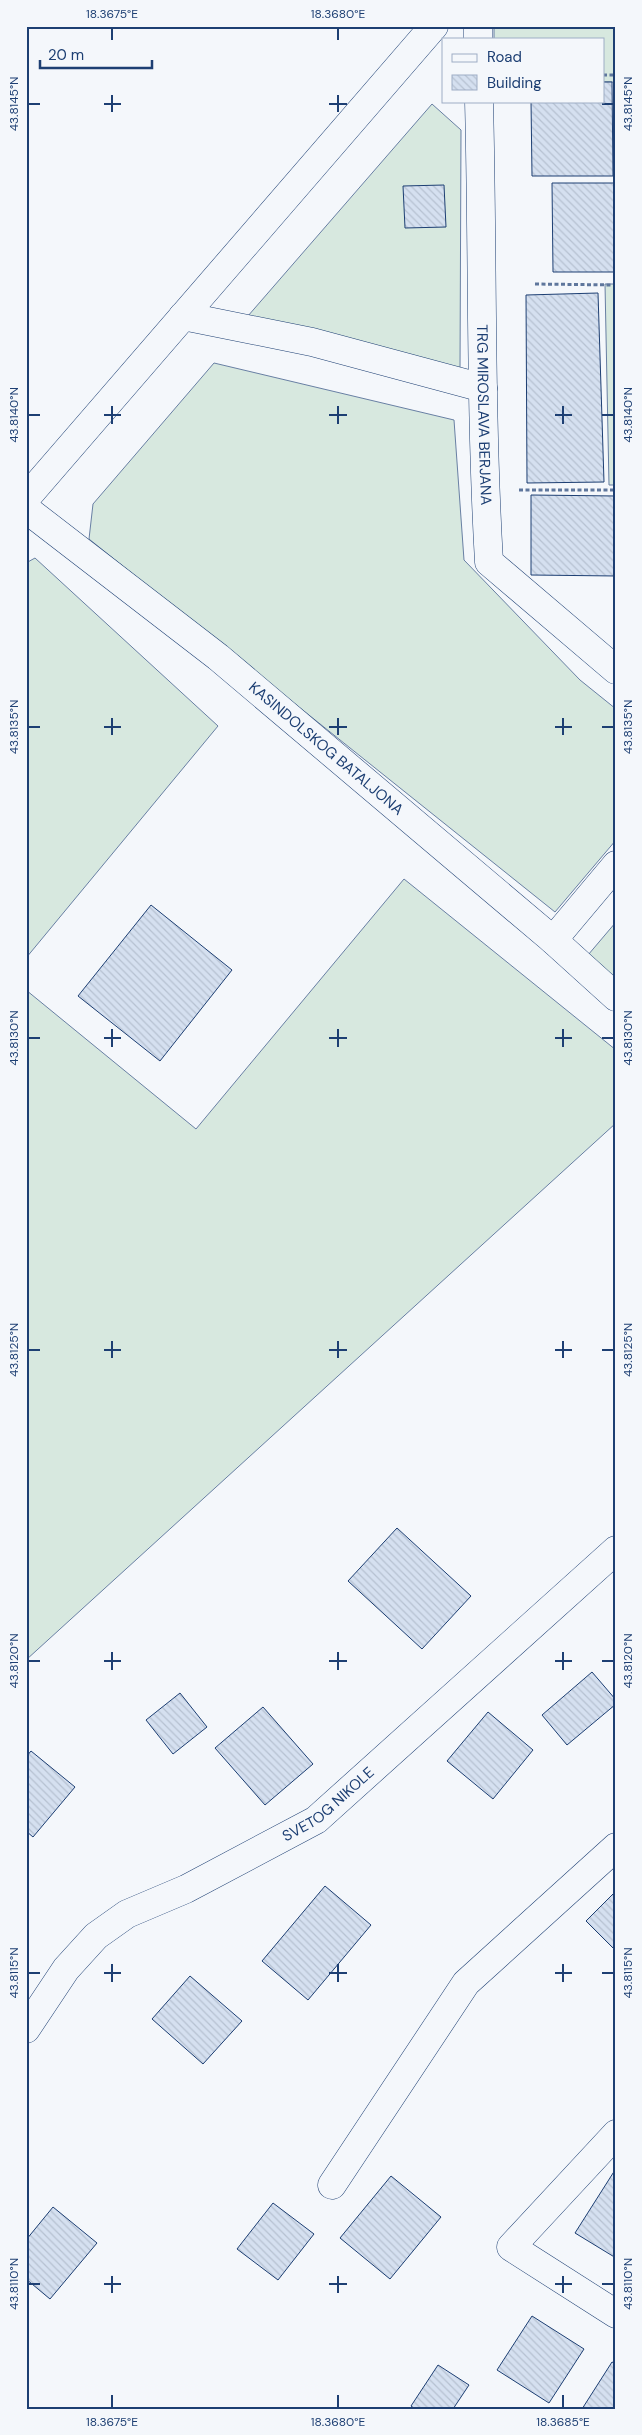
<svg xmlns="http://www.w3.org/2000/svg" width="642" height="2435" viewBox="0 0 642 2435" font-family="'DM Sans',sans-serif">
	<style>
		.grass { fill: #d7e8df; stroke: #687fa3 }
		.building { fill: url(#building-back-hatch); stroke: #1d3f73 }
		.lines { fill: none; stroke-linecap: round; stroke-linejoin: round }
		.minor-casing { stroke: #1d3f73; stroke-width: 29 }
		.path { stroke: #5e769c; stroke-width: 3; stroke-dasharray: 4 2.5; stroke-linecap: butt }
		.minor { stroke: #f4f7fb; stroke-width: 28 }
		.ticks { fill: none; stroke: #1d3f73; stroke-width: 2 }
		.labels { text-anchor: middle; dominant-baseline: central; stroke-width: 4; stroke-linejoin: round; paint-order: stroke }
		.street-label { font-size: 15px; fill: #1d3f73; stroke: #f4f7fb }
		.neatline { fill: none; stroke: #1d3f73; stroke-width: 2 }
		.ticks-label { font-size: 12px; text-anchor: middle; fill: #1d3f73 }
	</style>
	<defs>
		<pattern id="building-back-hatch" width="6" height="6" patternUnits="userSpaceOnUse" patternTransform="scale(1.25)"><rect width="6" height="6" fill="#d5e0f0"/><path d="M-1 5l2 2M0 0l6 6M5-1l2 2" fill="none" stroke="#b6c1d1"/></pattern>
	</defs>
	<rect width="100%" height="100%" fill="#f4f7fb"/>
	<!-- grass -->
	<path class="grass" d="M494 26H616V82H603V39H494Z
		M432 104 461 130 460 371 241 324Z
		M605 284H616V485H609Z
		M214 363 454 420 464 560 580 680 616 709V840L555 912 89 539 93 504Z
		M35 558 218 726 26 958V563Z
		M404 879 616 1050V1123L26 1660V990L196 1129Z
		M616 922V979L588 955Z"/>
	<!-- building -->
	<path class="building" d="M603 82H612L613 176H532L531 101H603Z
		M552 183H616V272H553Z
		M444 185 446 227 405 228 403 186Z
		M598 293 604 482 527 483 526 295Z
		M531 495 616 496V576L531 575Z
		M151 905 232 970 160 1061 78 996Z
		M397 1528 471 1596 422 1649 348 1581Z
		M592 1672 616 1700V1704L567 1745 542 1715Z
		M180 1693 207 1727 173 1754 146 1720Z
		M263 1707 313 1764 265 1805 215 1748Z
		M488 1712 533 1750 493 1799 447 1761Z
		M31 1751 75 1787 33 1837 26 1831V1757Z
		M325 1886 371 1925 308 2000 262 1961Z
		M616 1891V1951L586 1921Z
		M190 1976 242 2021 203 2064 152 2019Z
		M615 2170H616V2258L575 2233Z
		M391 2176 441 2217 390 2279 340 2238Z
		M273 2203 314 2234 278 2280 237 2249Z
		M53 2207 97 2243 50 2299 26 2279V2240Z
		M532 2316 584 2349 549 2403 497 2370Z
		M612 2362 616 2364V2409H582Z
		M438 2365 469 2385 453 2409H415L411 2406Z"/>
	<g class="lines">
		<defs>
			<g id="minor">
				<path d="M478 26V39"/>
				<path id="s1" d="M479 101C483 255 480 408 489 562L616 670"/>
				<path d="M183 316 312 342 483 388"/>
				<path d="M26 498 434 26"/>
				<path id="s2" d="M26 509 218 657 553 940 616 997"/>
				<path d="M553 940 616 865"/>
				<path id="s3" d="M26 2029 66 1969 96 1936 127 1914 186 1889 316 1820 616 1550"/>
				<path d="M616 2134 511 2247 616 2314"/>
				<path d="M332 2185 466 1983 616 1847"/>
			</g>
		</defs>
		<!-- minor casing -->
		<use href="#minor" class="minor-casing"/>
		<!-- path -->
		<path class="path" d="M603 75H616
			M535 284 616 285
			M519 490H616"/>
		<!-- minor -->
		<use href="#minor" class="minor"/>
	</g>
	<!-- ticks -->
	<path class="ticks" d="M112 28V40M338 28V40M112 95V112M338 95V112M28 104H40M104 104H121M329 104H347M602 104H614M112 406V424M338 406V424M563 406V424M28 415H40M104 415H121M329 415H347M555 415H572M602 415H614M112 718V735M338 718V735M563 718V735M28 727H40M104 727H121M329 727H347M555 727H572M602 727H614M112 1029V1047M338 1029V1047M563 1029V1047M28 1038H40M104 1038H121M329 1038H347M555 1038H572M602 1038H614M112 1341V1358M338 1341V1358M563 1341V1358M28 1350H40M104 1350H121M329 1350H347M555 1350H572M602 1350H614M112 1652V1670M338 1652V1670M563 1652V1670M28 1661H40M104 1661H121M329 1661H347M555 1661H572M602 1661H614M112 1964V1982M338 1964V1982M563 1964V1982M28 1973H40M104 1973H121M329 1973H347M555 1973H572M602 1973H614M112 2276V2293M338 2276V2293M563 2276V2293M28 2284H40M104 2284H121M329 2284H347M555 2284H572M602 2284H614M112 2395V2408M338 2395V2408M563 2395V2408"/>
	<g class="labels">
		<!-- street labels -->
		<g class="street-label">
			<text stroke="none"><textPath href="#s1" startOffset="314">TRG MIROSLAVA BERJANA</textPath></text>
			<text stroke="none"><textPath href="#s2" startOffset="384">KASINDOLSKOG BATALJONA</textPath></text>
			<text stroke="none"><textPath href="#s3" startOffset="385">SVETOG NIKOLE</textPath></text>
		</g>
	</g>
	<!-- border -->
	<rect width="642" height="2435" fill="none" stroke="#f4f7fb" stroke-width="55"/>
	<!-- legend -->
	<rect x="442" y="38" width="162" height="65" fill="#f4f7fb" stroke="#9eadc5"/>
	<rect x="452" y="54" width="25" height="8" fill="#f4f7fb" stroke="#9eadc5"/>
	<text x="487" y="62" font-size="15" fill="#1d3f73">Road</text>
	<rect x="452" y="75" width="25" height="15" fill="url(#building-back-hatch)" stroke="#9eadc5"/>
	<text x="487" y="88" font-size="15" fill="#1d3f73">Building</text>
	<!-- scale -->
	<path d="M40 60v8h112v-8" fill="none" stroke="#1d3f73" stroke-width="2.5"/>
	<text x="48" y="60" font-size="15" fill="#1d3f73" stroke="#f4f7fb" stroke-width="4" paint-order="stroke">20 m</text>
	<rect x="28" y="28" width="586" height="2380" class="neatline"/>
	<g class="ticks-label">
		<text x="112" y="18">18.3675°E</text>
		<text x="338" y="18">18.3680°E</text>
		<text transform="translate(14 104) rotate(-90)" y="4">43.8145°N</text>
		<text transform="translate(628 104) rotate(-90)" y="4">43.8145°N</text>
		<text transform="translate(14 415) rotate(-90)" y="4">43.8140°N</text>
		<text transform="translate(628 415) rotate(-90)" y="4">43.8140°N</text>
		<text transform="translate(14 727) rotate(-90)" y="4">43.8135°N</text>
		<text transform="translate(628 727) rotate(-90)" y="4">43.8135°N</text>
		<text transform="translate(14 1038) rotate(-90)" y="4">43.8130°N</text>
		<text transform="translate(628 1038) rotate(-90)" y="4">43.8130°N</text>
		<text transform="translate(14 1350) rotate(-90)" y="4">43.8125°N</text>
		<text transform="translate(628 1350) rotate(-90)" y="4">43.8125°N</text>
		<text transform="translate(14 1661) rotate(-90)" y="4">43.8120°N</text>
		<text transform="translate(628 1661) rotate(-90)" y="4">43.8120°N</text>
		<text transform="translate(14 1973) rotate(-90)" y="4">43.8115°N</text>
		<text transform="translate(628 1973) rotate(-90)" y="4">43.8115°N</text>
		<text transform="translate(14 2284) rotate(-90)" y="4">43.8110°N</text>
		<text transform="translate(628 2284) rotate(-90)" y="4">43.8110°N</text>
		<text x="112" y="2426">18.3675°E</text>
		<text x="338" y="2426">18.3680°E</text>
		<text x="563" y="2426">18.3685°E</text>
	</g>
</svg>
